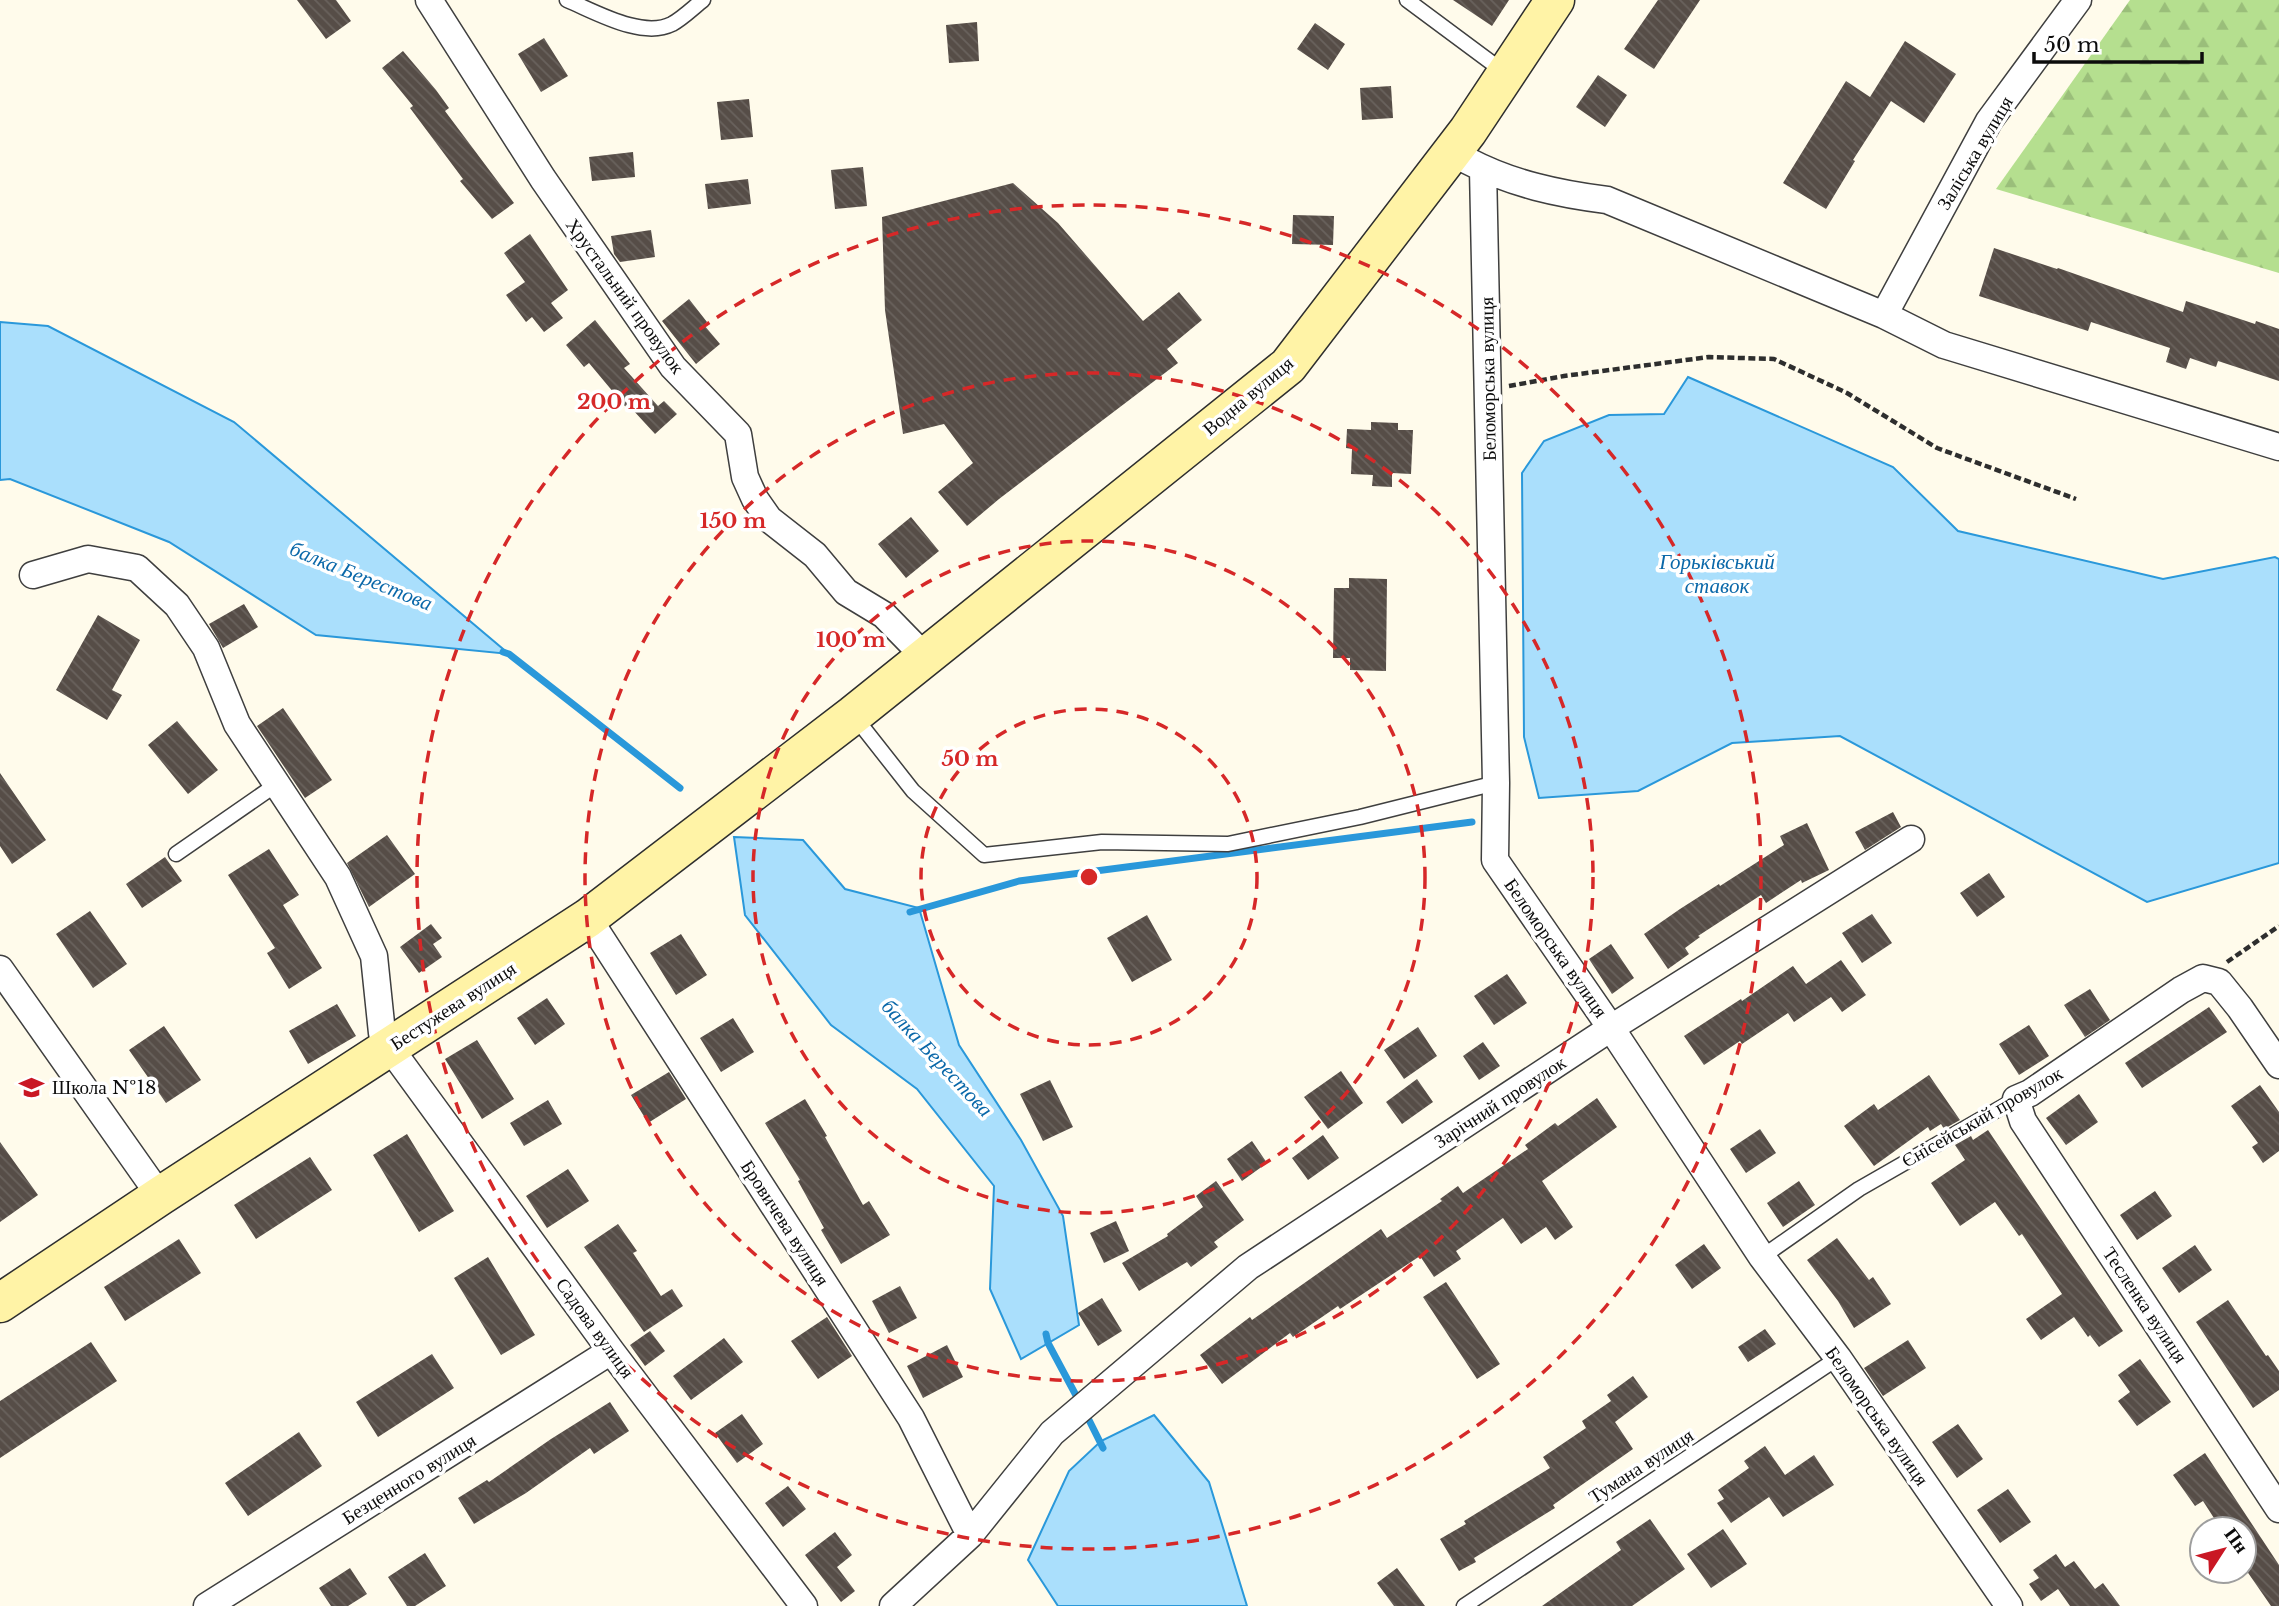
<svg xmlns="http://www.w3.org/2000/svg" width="2279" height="1606" viewBox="0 0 2279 1606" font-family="'Libre Baskerville',serif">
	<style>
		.forest { fill: url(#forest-firs) }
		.water { fill: #aadffc; stroke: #2a98da; stroke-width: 2 }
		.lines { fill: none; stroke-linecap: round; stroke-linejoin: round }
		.stream { stroke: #2a98da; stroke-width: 7 }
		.building { fill: url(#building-back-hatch) }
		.lane-casing { stroke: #3f3f3f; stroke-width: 17 }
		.street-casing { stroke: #3f3f3f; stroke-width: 29 }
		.secondary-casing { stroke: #2e2e2e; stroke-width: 41 }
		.path { stroke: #2e2e2e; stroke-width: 4.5; stroke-dasharray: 7 3.5; stroke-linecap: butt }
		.lane { stroke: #fff; stroke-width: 14 }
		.street { stroke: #fff; stroke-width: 26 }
		.secondary { stroke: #fff3a6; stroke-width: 38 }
		.ring { fill: none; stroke: #d62828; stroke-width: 3.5; stroke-dasharray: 12 9 }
		.labels { text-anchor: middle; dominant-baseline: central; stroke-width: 7; stroke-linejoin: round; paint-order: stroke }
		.street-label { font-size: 19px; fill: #0c0c0c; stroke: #fff }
		.poi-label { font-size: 19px; fill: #0c0c0c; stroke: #fff; text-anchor: start }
		.water-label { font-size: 21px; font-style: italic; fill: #0a68a9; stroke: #fff }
		.centre { fill: #d62828; stroke: #fff; stroke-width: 3.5 }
		.ring-label { font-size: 21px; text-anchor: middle; font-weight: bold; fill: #d62828; stroke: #fff; stroke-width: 7; stroke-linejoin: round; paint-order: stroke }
	</style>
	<defs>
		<pattern id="forest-firs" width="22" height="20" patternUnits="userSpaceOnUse" patternTransform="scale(1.75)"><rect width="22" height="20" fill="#b5df8f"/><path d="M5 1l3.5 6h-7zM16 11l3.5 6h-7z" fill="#9abe7a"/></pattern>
		<pattern id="building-back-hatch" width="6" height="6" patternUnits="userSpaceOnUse" patternTransform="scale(1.75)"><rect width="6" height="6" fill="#564d47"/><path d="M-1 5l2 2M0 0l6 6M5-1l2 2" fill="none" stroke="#69625d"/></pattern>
	</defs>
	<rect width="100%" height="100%" fill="#fffbeb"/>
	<!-- forest -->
	<path class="forest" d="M2130 0H2279V273L1996 189Z"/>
	<!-- water -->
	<path class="water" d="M0 322 48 326 234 422 509 654 316 635 169 542 10 479 0 480Z
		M1688 377 1893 467 1958 531 2163 579 2275 557 2279 559V863L2147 902 1840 736 1732 743 1638 791 1539 798 1524 737 1522 473 1544 441 1609 415 1664 414Z
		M734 837 803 840 845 889 919 908 959 1045 1021 1140 1063 1216 1079 1325 1021 1359 990 1289 994 1186 917 1089 831 1025 745 915Z
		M1154 1415 1209 1482 1247 1606H1058L1028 1560 1069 1471 1101 1441Z"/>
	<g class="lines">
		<!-- stream -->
		<path class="stream" d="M503 652 509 654 680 788
			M910 912 1019 881 1472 822
			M1046 1334 1048 1343 1079 1401
			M1085 1412 1103 1448"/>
	</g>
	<!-- building -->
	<path class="building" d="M297 0H336L351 21 326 39Z
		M1453 0H1509L1492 26Z
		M1658 0H1700L1654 69 1624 49Z
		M977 22 979 61 949 63 946 25Z
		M1315 23 1345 44 1328 70 1297 49Z
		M544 38 568 76 541 92 518 54Z
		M1905 41 1956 74 1924 123 1891 101 1853 160 1855 161 1826 209 1783 183 1846 81 1870 97Z
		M403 51 436 90 449 108 445 111 514 203 492 219 460 181 463 179 410 108 413 106 382 68Z
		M1598 75 1627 95 1605 127 1576 107Z
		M1391 86 1393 118 1362 120 1360 88Z
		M749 99 753 137 721 140 717 102Z
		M633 152 635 177 592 181 589 157Z
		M863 167 867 206 835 209 831 170Z
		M748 179 751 204 708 209 705 184Z
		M1013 183 1058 223 1143 321 1179 292 1202 320 1167 349 1178 363 999 499 967 526 938 492 973 463 944 424 903 434 885 310 882 217Z
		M1293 215 1334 216 1333 245 1292 244Z
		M651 230 655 257 620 262 614 254 611 236Z
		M530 234 568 290 551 303 563 318 544 332 532 317 526 322 506 295 525 282 504 253Z
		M1994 248 2057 269 2058 268 2183 312 2186 301 2255 324 2256 321 2279 329V381L2218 361 2216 367 2190 358 2186 369 2166 362 2170 348 2091 322 2088 331 1979 296Z
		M689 299 707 322 704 325 720 344 696 364 662 321Z
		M595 320 630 364 624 368 658 406 664 401 677 414 655 434 632 409 629 411 589 363 584 367 566 345Z
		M1371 422 1398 423V430H1413L1411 474 1392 473V487L1372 486 1373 475 1351 474 1352 449 1346 448 1347 429 1371 430Z
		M911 517 939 551 906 578 878 544Z
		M1349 578 1387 579 1386 671 1350 670V658H1333L1334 588H1349Z
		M244 604 258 627 223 648 209 624Z
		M98 615 140 640 112 690 122 695 107 720 56 690Z
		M283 708 332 780 305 798 257 726Z
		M177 721 218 770 188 794 148 745Z
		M0 773 46 840 12 864 0 846Z
		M1893 812 1901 827 1865 850 1855 832Z
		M1807 823 1829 870 1802 883 1801 880 1766 903 1761 895 1698 936 1700 937 1685 948 1689 954 1668 969 1644 934 1680 909 1719 884 1720 886 1784 845 1780 836Z
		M387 835 415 874 369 907 347 863Z
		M269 849 299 895 283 905 322 968 289 989 267 953 275 948 228 875Z
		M165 857 182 881 142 908 126 884Z
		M1989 873 2005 897 1977 917 1960 893Z
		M90 911 127 964 93 988 56 934Z
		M1872 914 1892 943 1862 963 1842 933Z
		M1147 915 1172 960 1132 982 1107 938Z
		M431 924 442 938 433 944 442 957 419 973 400 947Z
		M681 934 707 975 676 995 650 953Z
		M1611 944 1634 978 1612 994 1589 959Z
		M1841 960 1866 995 1842 1012 1831 997 1794 1022 1788 1013 1742 1044 1740 1041 1704 1065 1684 1036 1741 999 1742 1001 1793 966 1806 984Z
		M1507 974 1527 1003 1494 1025 1474 996Z
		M2090 989 2110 1020 2085 1037 2064 1005Z
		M547 998 565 1024 535 1045 517 1018Z
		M337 1004 356 1036 308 1064 289 1031Z
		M2209 1007 2227 1032 2142 1088 2125 1063Z
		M733 1018 754 1052 721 1072 700 1038Z
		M2029 1025 2049 1056 2019 1075 1999 1044Z
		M164 1026 201 1080 166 1103 129 1050Z
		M1418 1027 1437 1056 1404 1079 1384 1050Z
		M477 1040 514 1099 482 1119 445 1059Z
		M1483 1042 1500 1066 1479 1080 1463 1056Z
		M1341 1071 1363 1103 1328 1129 1304 1097Z
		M669 1072 686 1099 648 1123 631 1095Z
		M1929 1075 1960 1120 1944 1129 1941 1124 1930 1131 1928 1127 1874 1166 1844 1126 1874 1104 1878 1110Z
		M1417 1079 1433 1102 1402 1124 1386 1102Z
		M1050 1080 1073 1127 1043 1141 1020 1094Z
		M2260 1085 2279 1112V1151L2263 1163 2252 1147 2258 1143 2231 1106Z
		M2079 1094 2098 1122 2066 1145 2046 1118Z
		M1597 1098 1617 1127 1542 1181 1573 1227 1555 1240 1546 1227 1521 1244 1503 1218 1456 1251 1461 1259 1434 1277 1420 1256 1340 1309 1338 1306 1293 1337 1290 1333 1222 1384 1200 1355 1250 1317 1252 1320 1381 1229 1387 1238 1442 1201 1440 1199 1458 1186 1463 1193 1528 1149 1525 1145 1555 1123 1558 1126Z
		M805 1099 827 1136 825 1137 863 1205 869 1201 890 1235 841 1264 821 1230 824 1228 798 1181 800 1180 765 1123Z
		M548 1100 562 1124 524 1146 510 1123Z
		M1760 1129 1776 1153 1746 1173 1730 1149Z
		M1988 1130 2123 1331 2099 1347 2090 1335 2088 1337 2074 1317 2041 1340 2026 1319 2062 1294 2022 1234 2019 1236 1995 1202 1960 1226 1931 1183 1965 1160 1955 1145 1971 1136 1973 1140Z
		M407 1134 454 1211 419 1232 373 1155Z
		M1323 1135 1339 1158 1308 1180 1292 1158Z
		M1252 1141 1267 1163 1242 1181 1227 1159Z
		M0 1142 38 1195 0 1222Z
		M310 1157 332 1190 256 1239 234 1205Z
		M568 1169 589 1201 547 1228 526 1196Z
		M1216 1181 1244 1220 1214 1242 1218 1247 1191 1267 1187 1262 1139 1291 1122 1263 1168 1236 1167 1234 1203 1207 1196 1196Z
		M1799 1181 1815 1205 1783 1227 1767 1203Z
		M2155 1191 2172 1216 2137 1240 2120 1215Z
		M1116 1221 1129 1251 1104 1263 1090 1233Z
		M618 1224 637 1251 633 1253 661 1296 672 1289 683 1306 644 1332 584 1247Z
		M1837 1238 1869 1280 1873 1277 1891 1304 1854 1328 1838 1301 1807 1260Z
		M179 1239 201 1273 125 1321 104 1287Z
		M1704 1244 1721 1268 1692 1289 1675 1265Z
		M2195 1245 2212 1270 2179 1293 2162 1268Z
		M488 1257 535 1335 501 1355 454 1278Z
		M1446 1282 1500 1364 1477 1379 1423 1297Z
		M900 1286 917 1318 889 1333 872 1301Z
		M1102 1298 1122 1331 1098 1346 1078 1313Z
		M2228 1300 2266 1356 2268 1355 2279 1371V1390L2253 1408 2196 1322Z
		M827 1317 852 1356 818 1379 791 1341Z
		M1765 1329 1776 1344 1748 1362 1738 1347Z
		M650 1331 665 1351 645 1366 630 1345Z
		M724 1338 743 1362 691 1400 673 1376Z
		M1908 1340 1926 1368 1883 1396 1864 1368Z
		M91 1342 117 1381 0 1458V1401Z
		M947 1345 963 1377 923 1398 907 1366Z
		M432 1354 454 1388 378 1437 356 1402Z
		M2140 1359 2171 1402 2137 1426 2118 1401 2130 1392 2118 1375Z
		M1633 1376 1648 1397 1615 1422 1633 1449 1553 1505 1555 1508 1474 1558 1476 1562 1459 1571 1440 1539 1466 1524 1464 1521 1550 1468 1543 1457 1586 1428 1582 1421 1611 1401 1607 1395Z
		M610 1402 629 1431 594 1454 590 1448 526 1493 474 1524 458 1498 487 1480 489 1482 551 1439Z
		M742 1414 763 1444 737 1463 715 1433Z
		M1958 1424 1983 1459 1957 1478 1932 1442Z
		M299 1432 322 1466 248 1516 225 1483Z
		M1765 1446 1785 1475 1814 1455 1834 1485 1783 1517 1769 1497 1731 1523 1717 1503 1724 1499 1718 1490 1749 1468 1744 1461Z
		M2205 1453 2279 1565V1606H2271L2244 1567V1529H2221L2203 1501 2195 1506 2173 1475Z
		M788 1486 806 1509 783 1527 765 1503Z
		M2008 1489 2031 1522 2000 1543 1977 1510Z
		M1650 1519 1685 1569 1632 1606H1542L1621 1550 1616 1542Z
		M1723 1529 1747 1564 1711 1588 1687 1554Z
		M835 1532 852 1555 837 1567 855 1591 841 1602 805 1555Z
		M425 1553 446 1586 415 1606H407L388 1577Z
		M2056 1554 2065 1567 2074 1561 2095 1589 2103 1583 2120 1606H2070L2058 1589 2041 1601 2029 1584 2039 1578 2033 1570Z
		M350 1568 367 1594 348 1606H331L319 1588Z
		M1397 1568 1425 1606H1394L1377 1583Z"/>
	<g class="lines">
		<defs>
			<path id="lane" d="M567 0C596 12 642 39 672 24 683 18 694 7 703 0
				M1407 0 1504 72
				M854 716 913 791 984 855 1102 842 1228 844 1360 817 1496 783
				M176 854 277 784
				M1762 1257 1859 1189 2016 1099
				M1464 1606 1838 1358"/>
			<path id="street" d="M429 0 543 179 673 367 738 434 745 477 755 499 769 519 815 555 846 592 884 615 925 657
				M1468 161C1512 184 1559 194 1607 200L1884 315 1944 345 2279 447
				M1483 169 1496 783 1495 860 1611 1028 1762 1257 1838 1358 2009 1606
				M1884 315 1989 121 2078 0
				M33 575 88 559 137 568 177 605 206 648 237 724 338 877 374 956 382 1033 390 1048 611 1351 804 1606
				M588 918 911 1418 970 1535
				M0 969 160 1196
				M2279 1065 2240 1008 2219 982 2203 978 2181 990 2030 1093 2016 1099 2023 1121 2279 1509
				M207 1606 611 1351
				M893 1606 970 1535 1052 1433 1248 1267 1611 1028 1911 839"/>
			<path id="secondary" d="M0 1303 160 1196 588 918 853 715 1288 366 1468 131 1555 0"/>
		</defs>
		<!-- lane casing -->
		<use href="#lane" class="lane-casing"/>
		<!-- street casing -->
		<use href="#street" class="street-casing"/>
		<!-- secondary casing -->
		<use href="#secondary" class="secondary-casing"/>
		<!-- path -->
		<path class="path" d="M1509 386 1564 376 1709 357 1774 359 1847 393 1937 448 2076 499
			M2227 962 2279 926"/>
		<!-- lane -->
		<use href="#lane" class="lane"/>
		<!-- street -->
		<use href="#street" class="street"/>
		<!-- secondary -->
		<use href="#secondary" class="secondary"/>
	</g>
	<!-- distance rings -->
	<g class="ring">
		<circle cx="1089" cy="877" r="168"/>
		<circle cx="1089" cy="877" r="336"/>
		<circle cx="1089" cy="877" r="504"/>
		<circle cx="1089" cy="877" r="672"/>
	</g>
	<!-- icons -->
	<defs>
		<symbol id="school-bare" viewBox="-9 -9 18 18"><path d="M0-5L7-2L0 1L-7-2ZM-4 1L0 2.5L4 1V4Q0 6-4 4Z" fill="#c91724" stroke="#fff" stroke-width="2.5" paint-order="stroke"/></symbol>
	</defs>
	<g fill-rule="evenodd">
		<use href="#school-bare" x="14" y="1070" width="35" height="35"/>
	</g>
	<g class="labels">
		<!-- street labels -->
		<g class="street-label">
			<text transform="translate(1975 153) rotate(-59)">Заліська вулиця</text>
			<text transform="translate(625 296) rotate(54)">Хрустальний провулок</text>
			<text transform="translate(1488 379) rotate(-91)">Беломорська вулиця</text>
			<text transform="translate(1248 396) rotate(-40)">Водна вулиця</text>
			<text transform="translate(1556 948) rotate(55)">Беломорська вулиця</text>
			<text transform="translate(453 1006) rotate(-33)">Бестужева вулиця</text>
			<text transform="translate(1500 1102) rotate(-33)">Зарічний провулок</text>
			<text transform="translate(1982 1117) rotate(-30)">Єнісейський провулок</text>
			<text transform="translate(785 1223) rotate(57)">Бровичева вулиця</text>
			<text transform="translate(2145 1305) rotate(56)">Тесленка вулиця</text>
			<text transform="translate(595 1328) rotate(54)">Садова вулиця</text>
			<text transform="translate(1877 1416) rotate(55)">Беломорська вулиця</text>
			<text transform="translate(1641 1466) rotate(-33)">Тумана вулиця</text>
			<text transform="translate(409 1479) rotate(-32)">Безценного вулиця</text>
		</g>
		<!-- poi labels -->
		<g class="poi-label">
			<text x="52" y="1087">Школа №18</text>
		</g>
		<!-- water labels -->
		<g class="water-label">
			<text x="1717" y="562">Горьківський<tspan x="1717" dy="24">ставок</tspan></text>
			<text transform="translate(361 576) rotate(22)">балка Берестова</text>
			<text transform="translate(937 1058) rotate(47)">балка Берестова</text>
		</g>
	</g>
	<circle cx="1089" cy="877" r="10" class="centre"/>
	<g class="ring-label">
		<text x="614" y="409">200 m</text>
		<text x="733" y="528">150 m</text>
		<text x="851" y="647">100 m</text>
		<text x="970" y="766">50 m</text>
	</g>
	<!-- north arrow -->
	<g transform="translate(2223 1550) rotate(54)"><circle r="33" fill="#ffffff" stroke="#9e9e9e" stroke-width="2"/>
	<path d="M0-5L12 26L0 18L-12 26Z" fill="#c91724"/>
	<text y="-10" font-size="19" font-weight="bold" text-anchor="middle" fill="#0c0c0c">Пн</text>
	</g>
	<!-- scale -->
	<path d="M2034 52v10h168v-10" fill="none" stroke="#0c0c0c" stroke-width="3.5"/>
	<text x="2044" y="52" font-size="21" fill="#0c0c0c" stroke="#ffffff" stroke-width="5" paint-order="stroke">50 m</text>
</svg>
